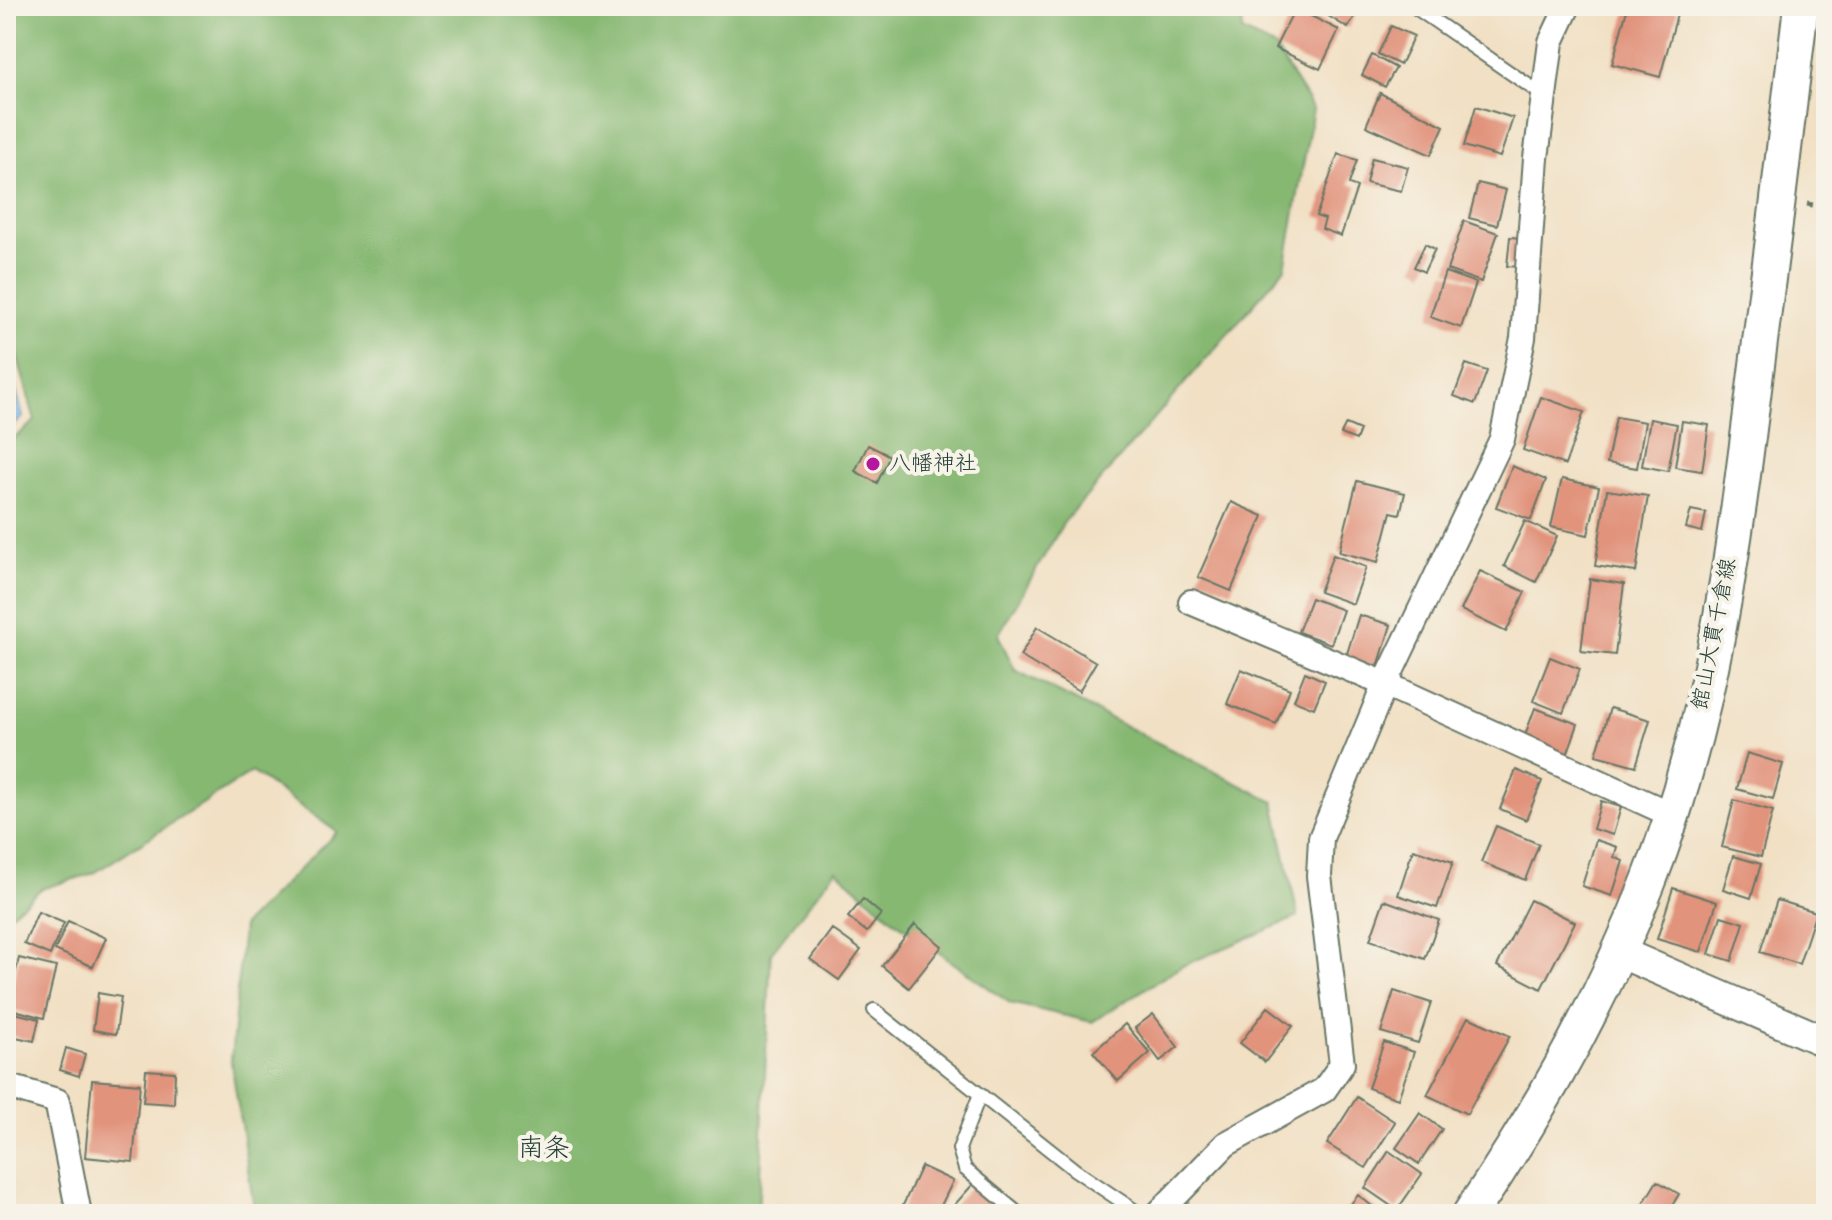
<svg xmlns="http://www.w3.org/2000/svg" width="1832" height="1220" viewBox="0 0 1832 1220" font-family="Kalam,'Klee One',sans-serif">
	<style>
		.forest { fill: #86b872; stroke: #527a53; stroke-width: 2 }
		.water { fill: #73b4e7; stroke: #49788e; stroke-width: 2 }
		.building { fill: #e1937c }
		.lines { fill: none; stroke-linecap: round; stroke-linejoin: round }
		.service-casing { stroke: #687666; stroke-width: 16 }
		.minor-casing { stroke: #687666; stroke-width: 28 }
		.tertiary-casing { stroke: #687666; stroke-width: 34 }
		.secondary-casing { stroke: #687666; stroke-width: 38 }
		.path { stroke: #687666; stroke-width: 5; stroke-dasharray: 6 6; stroke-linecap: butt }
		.service { stroke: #fff; stroke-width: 12 }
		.minor { stroke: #fff; stroke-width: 24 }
		.tertiary { stroke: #fff; stroke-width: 30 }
		.secondary { stroke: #fff; stroke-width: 34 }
		.poi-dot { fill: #b5179e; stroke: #f7f3e8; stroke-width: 3 }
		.labels { text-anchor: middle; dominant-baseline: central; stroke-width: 8; stroke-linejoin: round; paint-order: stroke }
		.poi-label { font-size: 22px; fill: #1f3d34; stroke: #f7f3e8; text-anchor: start }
		.street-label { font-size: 22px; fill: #1f3d34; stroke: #f7f3e8 }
		.quarter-label { font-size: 26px; fill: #1f3d34; stroke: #f7f3e8 }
	</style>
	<rect width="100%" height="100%" fill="#f7f3e8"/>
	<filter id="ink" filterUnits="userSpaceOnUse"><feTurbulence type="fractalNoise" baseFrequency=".0125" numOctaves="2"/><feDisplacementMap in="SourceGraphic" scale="16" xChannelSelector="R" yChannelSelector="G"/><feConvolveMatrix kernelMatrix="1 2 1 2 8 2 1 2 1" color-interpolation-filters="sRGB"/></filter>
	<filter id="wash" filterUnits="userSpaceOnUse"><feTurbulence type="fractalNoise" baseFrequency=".006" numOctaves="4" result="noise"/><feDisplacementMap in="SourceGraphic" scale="32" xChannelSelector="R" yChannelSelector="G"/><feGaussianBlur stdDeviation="1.8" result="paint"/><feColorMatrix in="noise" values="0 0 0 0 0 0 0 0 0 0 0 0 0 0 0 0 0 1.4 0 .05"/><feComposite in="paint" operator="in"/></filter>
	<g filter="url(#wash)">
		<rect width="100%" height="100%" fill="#f1e0c4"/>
		<!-- forest -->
		<path class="forest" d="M6 6H1244L1242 31 1275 48 1313 109 1285 268 1064 522 998 635 1015 670 1274 802 1298 917 1182 966 1092 1022 1010 1003 896 922 836 870 771 953 758 1214H255L231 1061 243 925 337 832 252 772 94 873 41 889 6 918V445L35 421 6 314Z"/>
		<!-- water -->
		<path class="water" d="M6 352 23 417 6 432Z"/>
		<g id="blocks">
			<!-- building -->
			<path class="building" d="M1330 6H1361L1348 28 1325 14Z
				M1628 6H1661L1678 11 1660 77 1612 64Z
				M1295 8 1339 30 1320 69 1275 48Z
				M1391 26 1414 36 1400 65 1378 54Z
				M1372 55 1396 68 1385 87 1362 75Z
				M1380 93 1444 126 1431 155 1366 126Z
				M1476 106 1513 118 1500 157 1464 146Z
				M1338 154 1357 160 1349 184 1357 187 1341 236 1322 229 1325 219 1316 216Z
				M1372 158 1408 167 1401 191 1366 183Z
				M1478 183 1506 190 1497 225 1469 218Z
				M1464 221 1498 233 1481 282 1447 270Z
				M1510 237 1521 238 1518 267 1507 266Z
				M1425 244 1435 249 1424 272 1414 267Z
				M1445 272 1476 283 1461 328 1430 317Z
				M1466 364 1487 371 1475 404 1454 396Z
				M1541 397 1584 412 1565 465 1523 450Z
				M1616 417 1645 422 1637 468 1607 463Z
				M1650 419 1677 424 1668 471 1642 466Z
				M1682 421 1709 425 1702 471 1675 467Z
				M1346 424 1360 430 1356 440 1341 434Z
				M868 445 890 456 877 483 855 471Z
				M1512 466 1546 480 1531 520 1496 507Z
				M1562 479 1599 487 1588 535 1551 527Z
				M1357 481 1405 493 1400 514 1391 512 1378 562 1339 552Z
				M1607 490 1648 496 1636 572 1595 566Z
				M1231 502 1263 516 1231 591 1198 577Z
				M1691 510 1706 513 1702 532 1686 528Z
				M1525 521 1557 536 1536 582 1504 566Z
				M1333 555 1366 567 1353 604 1319 592Z
				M1480 571 1525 592 1506 632 1461 610Z
				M1590 579 1624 584 1615 655 1581 651Z
				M1311 598 1343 610 1331 644 1298 632Z
				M1359 615 1391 625 1377 670 1345 660Z
				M1037 627 1096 662 1079 691 1020 656Z
				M1550 657 1580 669 1563 713 1533 701Z
				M1241 669 1290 689 1276 724 1227 704Z
				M1305 672 1325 681 1314 708 1294 700Z
				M1535 708 1578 724 1567 755 1524 738Z
				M1610 708 1650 720 1636 766 1596 755Z
				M1747 753 1783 764 1773 799 1737 789Z
				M1516 770 1542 781 1526 820 1500 809Z
				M1734 800 1773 811 1761 857 1722 847Z
				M1601 801 1621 807 1613 835 1593 829Z
				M1496 826 1539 844 1525 880 1481 862Z
				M1596 840 1617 847 1614 857 1623 861 1612 896 1582 886Z
				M1413 849 1453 862 1437 908 1398 895Z
				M1733 856 1761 864 1751 898 1723 889Z
				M1673 888 1717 902 1701 952 1657 939Z
				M863 899 881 914 867 932 848 917Z
				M1384 900 1439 920 1425 959 1370 940Z
				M1530 900 1575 922 1541 989 1497 966Z
				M1777 900 1816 912 1799 964 1760 952Z
				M38 912 64 923 50 955 24 944Z
				M1721 916 1744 923 1732 961 1709 954Z
				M68 921 106 938 93 967 55 950Z
				M915 924 942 946 909 988 882 966Z
				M832 929 861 950 839 980 810 959Z
				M19 958 56 967 44 1018 7 1008Z
				M1394 991 1431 1003 1418 1043 1381 1032Z
				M98 993 121 997 116 1034 93 1030Z
				M1268 1007 1293 1026 1265 1062 1240 1043Z
				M6 1011 39 1019 34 1041 11 1036 6 1051Z
				M1153 1014 1178 1047 1160 1061 1135 1028Z
				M1468 1017 1510 1036 1467 1114 1427 1095Z
				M1125 1024 1150 1053 1118 1081 1093 1052Z
				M1384 1042 1414 1052 1398 1099 1368 1088Z
				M66 1048 85 1054 79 1076 60 1070Z
				M146 1070 175 1072 174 1104 143 1102Z
				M92 1080 140 1084 133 1162 85 1157Z
				M1357 1097 1395 1122 1366 1168 1327 1144Z
				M1420 1113 1442 1129 1419 1164 1396 1148Z
				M1389 1151 1422 1174 1397 1210 1365 1188Z
				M921 1166 953 1181 937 1214H899Z
				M1657 1181 1679 1194 1667 1214H1637Z
				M974 1183 1005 1211 1002 1214 949 1211Z
				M1358 1195 1377 1210 1373 1214H1343Z"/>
		</g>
	</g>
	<g filter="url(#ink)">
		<use href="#blocks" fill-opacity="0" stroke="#687666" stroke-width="2"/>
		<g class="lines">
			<defs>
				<path id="service" d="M1413 6 1544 96
					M874 1010 1075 1170 1140 1214
					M980 1094 959 1149 965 1169 1019 1214"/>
				<path id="minor" d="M1191 602 1385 684 1672 815
					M6 1086 57 1101 79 1214
					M1158 1214 1226 1144 1324 1090 1342 1064 1319 876 1321 838 1385 684 1502 439 1523 338 1536 158 1551 42 1568 6"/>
				<path id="tertiary" d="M1619 952 1826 1042"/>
				<path id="secondary" d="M1470 1214C1540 1111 1603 999 1648 883 1712 722 1735 544 1756 373 1772 251 1787 128 1801 6"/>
			</defs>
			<!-- service casing -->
			<use href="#service" class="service-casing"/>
			<!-- minor casing -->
			<use href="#minor" class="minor-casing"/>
			<!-- tertiary casing -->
			<use href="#tertiary" class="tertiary-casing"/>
			<!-- secondary casing -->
			<use href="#secondary" class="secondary-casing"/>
			<!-- path -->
			<path class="path" d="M1807 204 1826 207"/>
			<!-- service -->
			<use href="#service" class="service"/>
			<!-- minor -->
			<use href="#minor" class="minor"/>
			<!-- tertiary -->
			<use href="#tertiary" class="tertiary"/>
			<!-- secondary -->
			<use href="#secondary" class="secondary"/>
		</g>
	</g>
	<!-- markers -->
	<circle class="poi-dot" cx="873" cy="464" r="8"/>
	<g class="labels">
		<!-- poi labels -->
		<g class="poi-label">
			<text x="889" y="464">八幡神社</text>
		</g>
		<!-- street labels -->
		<g class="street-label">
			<text transform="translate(1715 634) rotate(-79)">館山大貫千倉線</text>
		</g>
		<!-- quarter labels -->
		<g class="quarter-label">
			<text x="544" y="1149">南条</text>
		</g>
	</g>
	<!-- margin -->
	<rect width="1832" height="1220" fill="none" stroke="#f7f3e8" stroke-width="32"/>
</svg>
